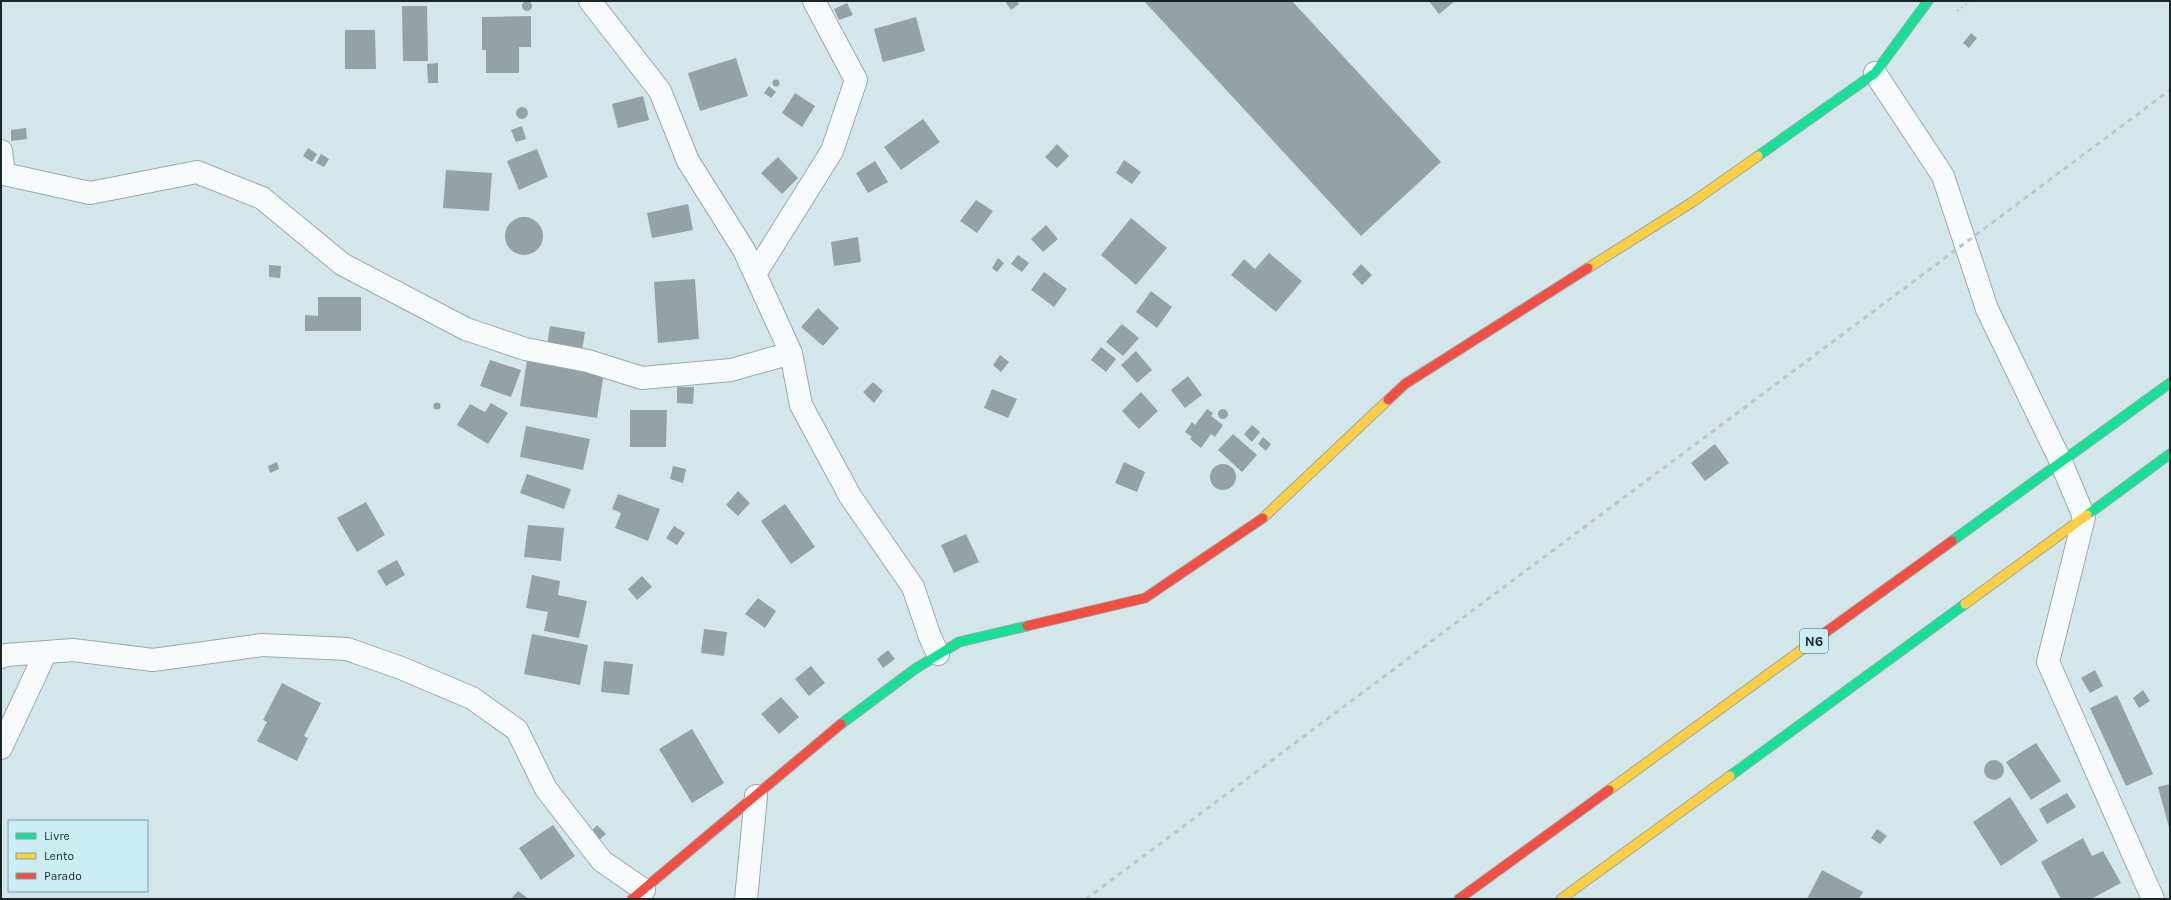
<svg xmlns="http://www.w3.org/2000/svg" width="2171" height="900" viewBox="0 0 2171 900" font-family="Karla,sans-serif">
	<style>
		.building { fill: #93a2a4 }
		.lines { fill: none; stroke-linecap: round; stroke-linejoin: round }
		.street-casing { stroke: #9aa9ac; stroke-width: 24 }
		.fast-casing { stroke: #9aa9ac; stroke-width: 11 }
		.slow-casing { stroke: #9aa9ac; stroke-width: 11 }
		.jam-casing { stroke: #9aa9ac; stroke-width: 11 }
		.path { stroke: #bfc6c7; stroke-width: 2.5; stroke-dasharray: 2 3; stroke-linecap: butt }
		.street { stroke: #f8fbfc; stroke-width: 22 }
		.fast { stroke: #16e098; stroke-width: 9 }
		.slow { stroke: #ffcf43; stroke-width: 9 }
		.jam { stroke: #f24e42; stroke-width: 9 }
		.rail { stroke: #bfc4c5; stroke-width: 3; stroke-dasharray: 5 5; stroke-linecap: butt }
		.labels { text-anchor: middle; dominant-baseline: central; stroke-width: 4; stroke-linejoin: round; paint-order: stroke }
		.shield { fill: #caeef3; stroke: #4d6265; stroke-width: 1 }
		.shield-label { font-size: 14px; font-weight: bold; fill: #182628 }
	</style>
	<rect width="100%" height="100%" fill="#d3e7ea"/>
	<!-- building -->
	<path class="building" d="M1007 1H1017L1019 4 1011 10 1006 3Z
		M1144 1H1292L1441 162 1361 236Z
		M1429 1H1455L1439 14Z
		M522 6a5 5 0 1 1 10 0a5 5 0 1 1-10 0Z
		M847 3 853 15 839 20 834 9Z
		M402 6H427L428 61H403Z
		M531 16V47H519V73H486V50H482V17Z
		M916 17 925 51 883 62 874 29Z
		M345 30H375L376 69H345Z
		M1971 33 1977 38 1969 48 1963 43Z
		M736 58 748 96 700 111 688 73Z
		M438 63V83H428L427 64Z
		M772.5 83a3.5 3.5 0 1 1 7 0a3.5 3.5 0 1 1-7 0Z
		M769 86 776 92 771 98 764 93Z
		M795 93 815 106 802 127 782 113Z
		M643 96 649 120 618 128 612 104Z
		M516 113a6 6 0 1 1 12 0a6 6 0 1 1-12 0Z
		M923 119 940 142 901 170 884 147Z
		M522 126 526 139 516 142 511 130Z
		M26 128 27 139 11 141V130Z
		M1057 144 1069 156 1057 168 1045 157Z
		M308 148 317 154 312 162 303 156Z
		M537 149 548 177 519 190 507 161Z
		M321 154 329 159 324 167 316 163Z
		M778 157 798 178 782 194 761 173Z
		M1124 160 1141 172 1132 184 1116 173Z
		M875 161 888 182 868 193 856 173Z
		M446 170 492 173 489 211 443 208Z
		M976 200 993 211 977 233 960 221Z
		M688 204 693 230 652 238 647 213Z
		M505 236a19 19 0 1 1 38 0a19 19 0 1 1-38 0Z
		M1131 218 1167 248 1136 285 1101 255Z
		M1046 225 1058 239 1043 252 1031 239Z
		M858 237 861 262 834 266 831 242Z
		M1269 253 1302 281 1276 312 1231 275 1244 259 1255 269Z
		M1018 255 1029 263 1022 272 1011 264Z
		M998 258 1004 263 997 272 992 268Z
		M1361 264 1372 275 1362 285 1352 274Z
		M269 265 281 266 280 278 269 277Z
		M1044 272 1067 289 1054 307 1031 290Z
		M695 279 699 339 658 343 654 282Z
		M1151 291 1172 307 1157 328 1136 312Z
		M318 297H361V331H305V315L318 316Z
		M818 308 839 328 823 346 801 327Z
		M1122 324 1139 338 1123 356 1106 342Z
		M550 326 585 332 582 351 547 345Z
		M1101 347 1116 359 1106 372 1091 360Z
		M1136 351 1152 370 1137 383 1121 365Z
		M1000 355 1009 362 1001 372 993 365Z
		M490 360 521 370 511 397 480 386Z
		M527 360 604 372 597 418 520 406Z
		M1188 376 1202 395 1185 408 1171 390Z
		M873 382 883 391 874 403 863 392Z
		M677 387H694L693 404 677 403Z
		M992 389 1017 399 1008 418 984 408Z
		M1141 392 1158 411 1139 429 1122 411Z
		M433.5 406a3.5 3.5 0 1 1 7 0a3.5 3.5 0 1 1-7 0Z
		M491 403 508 413 488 444 457 425 470 404 485 412Z
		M1207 409 1213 413 1211 416 1223 425 1215 437 1211 434 1201 448 1190 439 1192 437 1185 432 1192 422 1195 425Z
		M1218 414a5 5 0 1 1 10 0a5 5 0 1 1-10 0Z
		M630 410H667L666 447H630Z
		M1252 425 1260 432 1252 442 1244 434Z
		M526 426 590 439 583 470 520 457Z
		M1233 434 1257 455 1242 472 1218 450Z
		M1263 437 1271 444 1266 451 1258 444Z
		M1715 444 1729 463 1705 481 1691 463Z
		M277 462 279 469 270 473 268 466Z
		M1124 462 1145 472 1137 492 1115 483Z
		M1210 477a13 13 0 1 1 26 0a13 13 0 1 1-26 0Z
		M673 466 686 469 683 483 670 479Z
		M527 474 571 489 564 509 520 493Z
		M738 491 750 503 738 516 726 505Z
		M618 494 660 509 648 541 615 528 621 513 612 509Z
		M366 502 385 535 357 552 337 518Z
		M785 504 815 547 791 564 761 521Z
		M528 525 564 528 561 561 524 557Z
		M674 526 685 533 677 545 666 538Z
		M966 534 979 562 954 573 941 545Z
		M397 560 405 575 386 586 377 571Z
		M532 575 560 581 558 595 587 601 579 638 544 631 548 612 526 608Z
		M642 576 652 587 637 600 628 589Z
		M758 598 776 611 765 628 745 614Z
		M704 629 727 632 724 656 701 653Z
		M532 634 588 645 580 685 524 674Z
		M888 650 895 659 883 668 877 659Z
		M604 661 633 664 629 695 601 692Z
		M811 666 825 683 809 696 795 679Z
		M2095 670 2103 686 2090 693 2081 678Z
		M282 683 321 703 304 736 308 738 297 761 257 741 267 722 263 720Z
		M2143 690 2150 701 2139 708 2133 698Z
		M2117 695 2153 774 2126 786 2090 708Z
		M781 697 799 717 779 734 761 714Z
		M692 729 724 783 692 803 659 749Z
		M2036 743 2061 781 2031 800 2006 762Z
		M1984 770a10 10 0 1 1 20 0a10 10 0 1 1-20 0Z
		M2170 784V831L2158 787Z
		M2067 793 2076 807 2047 824 2039 809Z
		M2010 797 2038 841 2001 866 1973 822Z
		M553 825 575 856 541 880 519 848Z
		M597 825 606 834 597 842 589 834Z
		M1877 829 1887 836 1880 844 1871 838Z
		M2083 838 2092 856 2103 851 2121 883 2091 899H2061L2041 862Z
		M1822 870 1863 892 1859 899H1807Z
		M518 891 529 899H511Z"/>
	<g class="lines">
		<defs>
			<path id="street" d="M590 1 660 91 688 161 744 250 791 353
				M1875 73 1943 176 1987 309 2061 462 2084 517 2048 662 2153 899
				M1 151 4 174 90 193 197 172 262 198 342 264 466 329 525 349 588 361 642 378 731 370 791 353 801 405 850 496 913 587 930 637 938 654
				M755 274 832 151 856 80 814 1
				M1 657 6 655 73 650 153 660 262 645 347 649 401 668 472 698 517 730 546 789 602 861 644 890
				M1 748 46 652
				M746 899 756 796"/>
			<path id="fast" d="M1758 156 1875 73 1928 1
				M2087 515 2170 454
				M1952 541 2170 383
				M841 724 915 669 959 642 1027 626
				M1730 776 1965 604"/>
			<path id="slow" d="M1588 268 1694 201 1758 156
				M1263 518 1388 400
				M1965 604 2087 515
				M1609 790 1826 632
				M1561 899 1730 776"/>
			<path id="jam" d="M1388 400 1405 384 1588 268
				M1027 626 1145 598 1263 518
				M1826 632 1952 541
				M632 899 841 724
				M1459 899 1609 790"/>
		</defs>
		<!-- street casing -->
		<use href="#street" class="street-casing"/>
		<!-- fast casing -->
		<use href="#fast" class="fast-casing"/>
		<!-- slow casing -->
		<use href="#slow" class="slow-casing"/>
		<!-- jam casing -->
		<use href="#jam" class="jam-casing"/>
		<!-- path -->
		<path class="path" d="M1957 11 1971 1"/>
		<!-- street -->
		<use href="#street" class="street"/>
		<!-- fast -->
		<use href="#fast" class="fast"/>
		<!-- slow -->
		<use href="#slow" class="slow"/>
		<!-- jam -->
		<use href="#jam" class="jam"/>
		<!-- rail -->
		<path class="rail" d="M1086 899 2170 90"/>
	</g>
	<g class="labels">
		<!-- shield labels -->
		<rect class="shield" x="1800" y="629" width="28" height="24" rx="3"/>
		<g class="shield-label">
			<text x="1814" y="641">N6</text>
		</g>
	</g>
	<!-- border -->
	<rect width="2171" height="900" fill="none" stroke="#182628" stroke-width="4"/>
	<!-- legend -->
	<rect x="8" y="820" width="140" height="72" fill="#caeef3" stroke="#839ea2"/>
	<rect x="16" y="833" width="20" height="6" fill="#16e098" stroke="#839ea2"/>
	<text x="44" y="840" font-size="12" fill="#182628">Livre</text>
	<rect x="16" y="853" width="20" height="6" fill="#ffcf43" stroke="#839ea2"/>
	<text x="44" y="860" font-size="12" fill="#182628">Lento</text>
	<rect x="16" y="873" width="20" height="6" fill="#f24e42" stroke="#839ea2"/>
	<text x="44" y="880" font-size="12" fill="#182628">Parado</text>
</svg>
